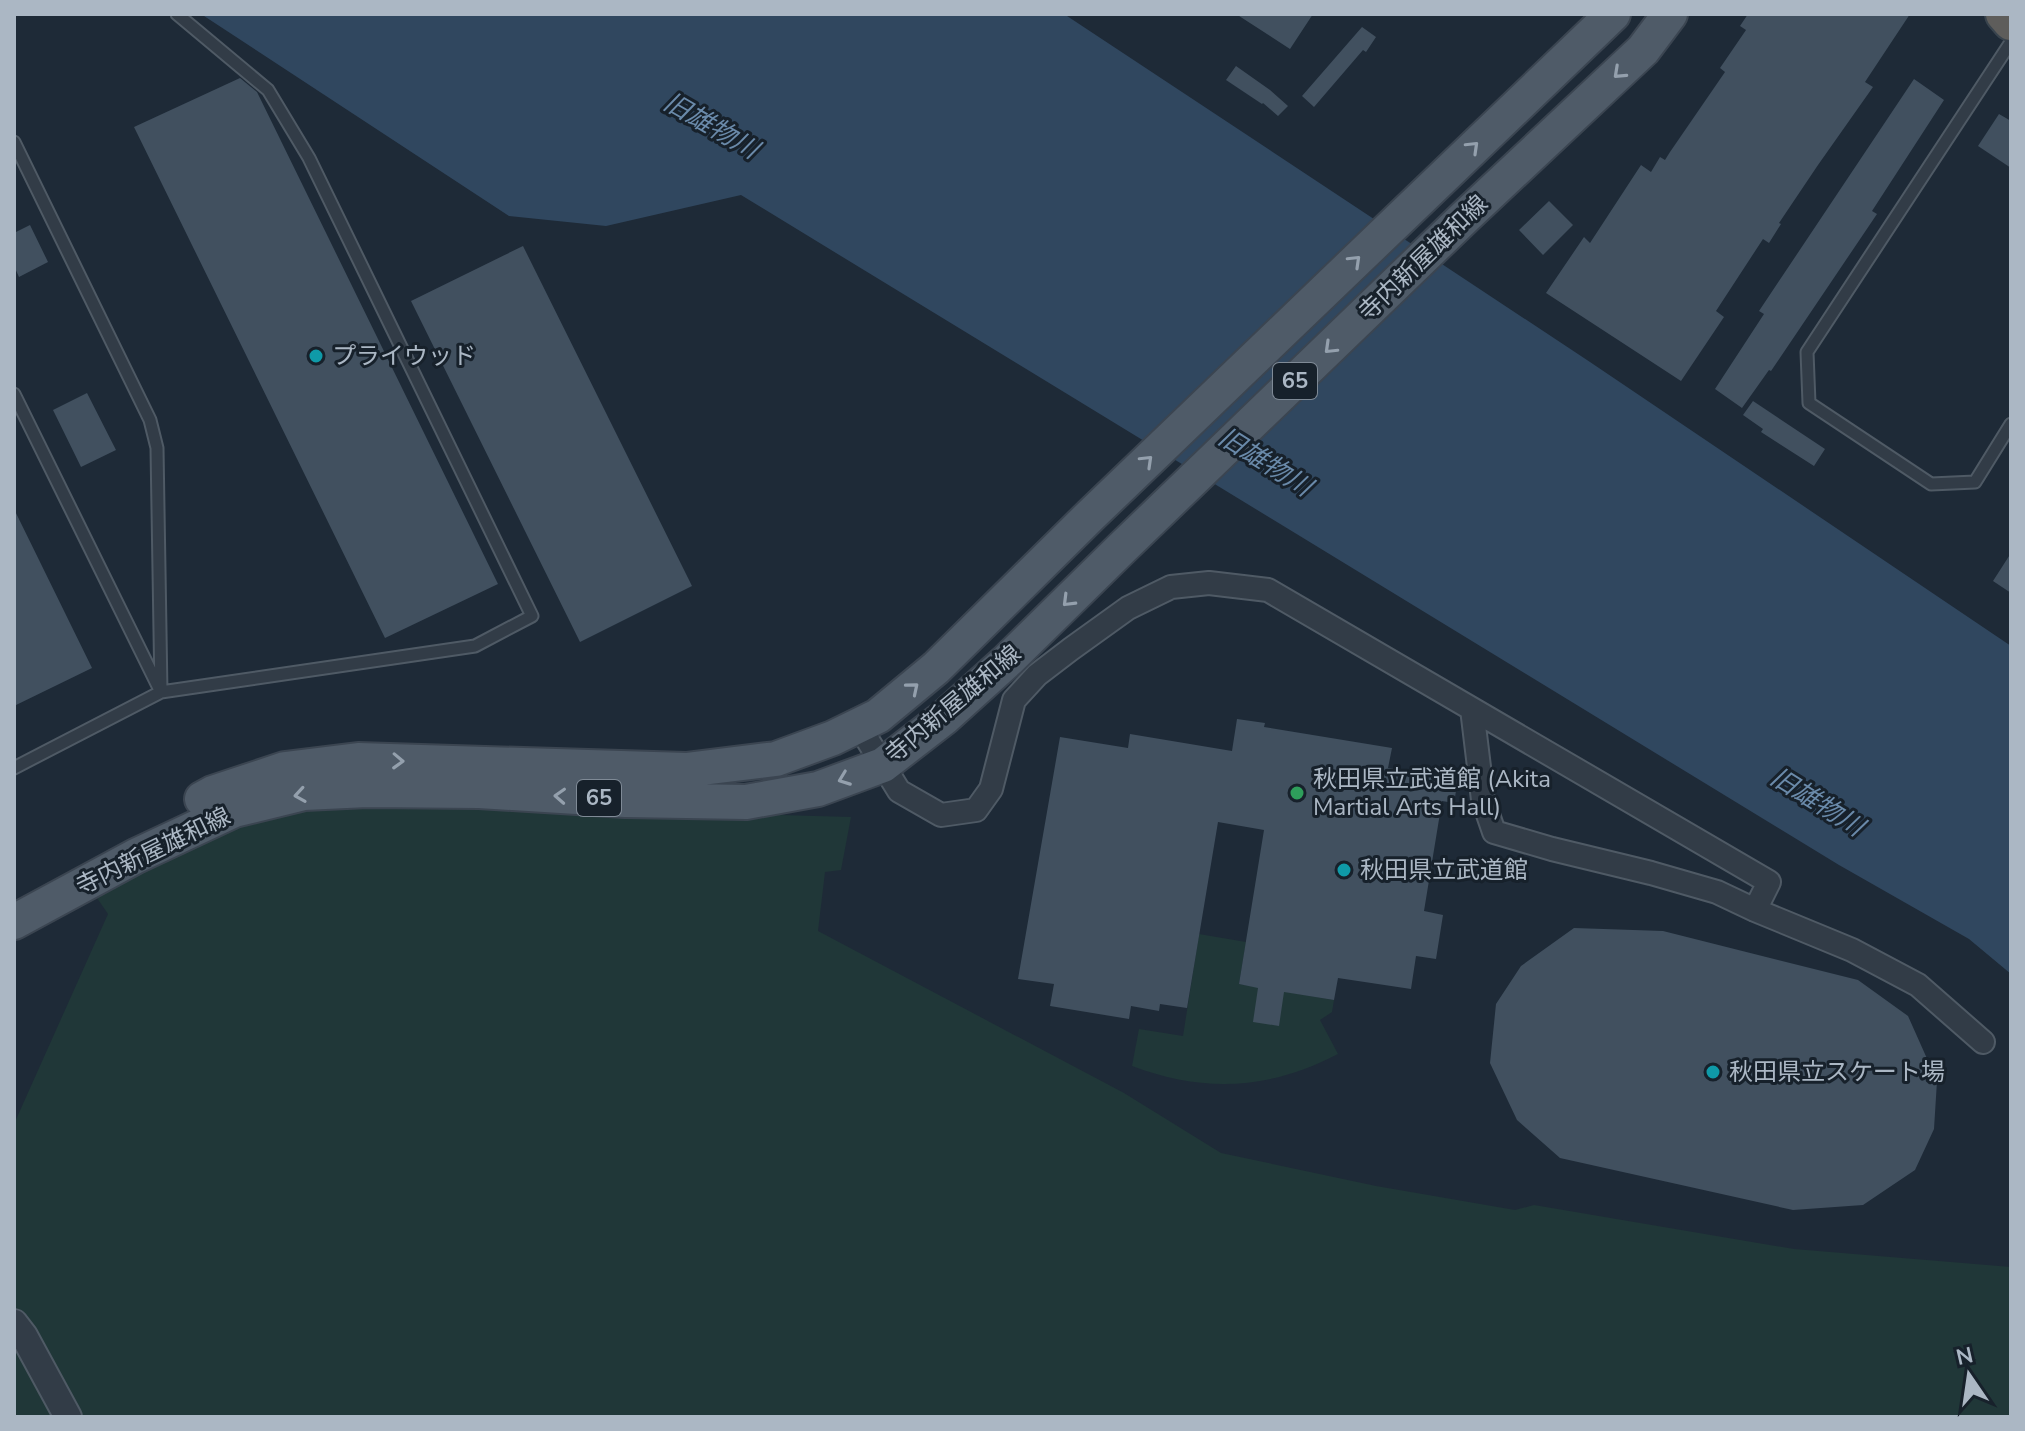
<svg xmlns="http://www.w3.org/2000/svg" width="2025" height="1431" viewBox="0 0 2025 1431" font-family="'Nunito Sans','Noto Sans JP',sans-serif">
	<style>
		.green { fill: #203738 }
		.water { fill: #30475f }
		.building { fill: #41505f }
		.lines { fill: none; stroke-linecap: round; stroke-linejoin: round }
		.service-casing { stroke: #4f5a65; stroke-width: 15 }
		.minor-casing { stroke: #4f5a65; stroke-width: 26 }
		.tertiary-casing { stroke: #4f5a65; stroke-width: 30 }
		.primary-casing { stroke: #3b4551; stroke-width: 38 }
		.trunk-casing { stroke: #39444e; stroke-width: 40 }
		.service { stroke: #323c47; stroke-width: 11 }
		.minor { stroke: #323c47; stroke-width: 22 }
		.tertiary { stroke: #323c47; stroke-width: 26 }
		.primary { stroke: #4f5b68; stroke-width: 34 }
		.trunk { stroke: #5e5d5b; stroke-width: 36 }
		.oneway { stroke: #94a0ad }
		.culture-dot { fill: #0f9aa8; stroke: #17212b; stroke-width: 3 }
		.leisure-dot { fill: #2e9e5b; stroke: #17212b; stroke-width: 3 }
		.labels { text-anchor: middle; dominant-baseline: central; stroke-width: 6; stroke-linejoin: round; paint-order: stroke }
		.shield { fill: #17212b; stroke: #7f8a96; stroke-width: 2 }
		.shield-label { font-size: 22px; font-weight: bold; fill: #abb7c4 }
		.street-label { font-size: 24px; fill: #abb7c4; stroke: #17212b }
		.poi-label { font-size: 24px; fill: #abb7c4; stroke: #17212b; text-anchor: start }
		.water-label { font-size: 26px; font-style: italic; fill: #6a8aaa; stroke: #17212b }
	</style>
	<rect width="100%" height="100%" fill="#1e2a37"/>
	<!-- green -->
	<path class="green" d="M305 801 851 817 841 870 825 872 818 931 1124 1093 1221 1153 1376 1186 1515 1210 1534 1205 1794 1249 2011 1267V1417H14V1124L108 914 97 898 228 817Z
		M1199 934 1246 942 1239 984 1334 1000 1332 1012 1320 1020 1338 1054C1269 1090 1204 1093 1132 1066L1139 1029 1183 1036Z"/>
	<!-- water -->
	<path class="water" d="M201 14H1064L1590 362 2011 646V974L1969 939 1839 865 741 195 606 226 509 216Z"/>
	<!-- building -->
	<path class="building" d="M1236 14H1313L1290 49Z
		M1748 14H1910L1865 82 1873 87 1818 165 1779 223 1781 224 1769 243 1763 239 1716 311 1724 317 1681 381 1546 293 1584 237 1590 243 1641 165 1651 172 1660 157 1665 160 1670 152 1725 72 1720 68 1746 30 1740 26Z
		M1362 27 1376 37 1366 52 1363 50 1314 107 1302 96Z
		M1236 66 1270 90 1288 106 1278 116 1263 103 1262 104 1226 80Z
		M240 78 257 92 498 584 385 638 134 127Z
		M1914 79 1944 100 1872 211 1877 214 1771 371 1769 370 1742 408 1715 389 1764 314 1759 311Z
		M1999 114 2011 121V168L1978 146Z
		M1549 201 1573 225 1543 255 1519 230Z
		M30 225 48 262 19 277 14 266V233Z
		M523 246 692 586 580 642 411 301Z
		M87 393 116 450 81 467 53 410Z
		M1753 401 1825 449 1814 466 1761 432 1763 429 1743 415Z
		M14 509 92 668 14 706Z
		M2011 553V593L1993 581Z
		M1237 719 1265 723 1264 727 1392 748 1388 768 1458 779 1454 803 1442 801 1424 911 1443 915 1436 959 1416 956 1411 989 1338 978 1334 1000 1284 992 1279 1026 1253 1022 1258 988 1239 984 1264 830 1218 822 1187 1008 1160 1004 1159 1011 1131 1006 1129 1019 1050 1006 1054 984 1018 979 1060 737 1128 748 1130 734 1232 751Z
		M1574 928 1663 931 1858 980 1908 1016 1937 1081 1934 1129 1915 1170 1863 1205 1793 1210 1560 1158 1517 1120 1490 1063 1496 1004 1521 966Z"/>
	<g class="lines">
		<defs>
			<path id="service" d="M2011 42 1807 352 1809 403 1931 484 1975 482 2011 424
				M14 142 150 420 157 448 161 692
				M14 394 159 688
				M14 768 161 692 475 646 532 616 309 158 268 90 177 14"/>
			<path id="minor" d="M1472 709 1483 800 1494 832 1552 849 1651 873 1717 892 1755 910
				M859 726 899 791 941 815 976 810 991 789 1014 700 1037 675 1071 649 1128 608 1171 587 1209 583 1268 590 1769 882 1755 910 1852 950 1918 985 1983 1042"/>
			<path id="tertiary" d="M14 1323 24 1336 68 1417"/>
			<path id="primary" d="M202 799 213 793 285 769 358 760 686 770 776 759 833 738 878 716 936 668 1091 515 1613 14
				M14 922 136 856 234 810 304 793 367 790 479 791 625 800 746 802 818 789 883 765 945 717 1008 660 1123 547 1466 216 1643 50 1670 14"/>
			<path id="trunk" d="M2004 14 2011 22"/>
		</defs>
		<!-- service casing -->
		<use href="#service" class="service-casing"/>
		<!-- minor casing -->
		<use href="#minor" class="minor-casing"/>
		<!-- tertiary casing -->
		<use href="#tertiary" class="tertiary-casing"/>
		<!-- primary casing -->
		<use href="#primary" class="primary-casing"/>
		<!-- trunk casing -->
		<use href="#trunk" class="trunk-casing"/>
		<!-- service -->
		<use href="#service" class="service"/>
		<!-- minor -->
		<use href="#minor" class="minor"/>
		<!-- tertiary -->
		<use href="#tertiary" class="tertiary"/>
		<!-- primary -->
		<use href="#primary" class="primary"/>
		<!-- trunk -->
		<use href="#trunk" class="trunk"/>
	</g>
	<!-- one-way arrows -->
	<defs><path id="oneway-chevron" d="M-2-3.5L2.5 0L-2 3.5" fill="none" stroke-width="1.6" stroke-linecap="round" stroke-linejoin="round" transform="scale(2)"/></defs>
	<g class="oneway">
		<use href="#oneway-chevron" transform="translate(1619 73) rotate(137)"/>
		<use href="#oneway-chevron" transform="translate(1473 147) rotate(-44)"/>
		<use href="#oneway-chevron" transform="translate(1355 261) rotate(-44)"/>
		<use href="#oneway-chevron" transform="translate(1330 348) rotate(136)"/>
		<use href="#oneway-chevron" transform="translate(1147 461) rotate(-44)"/>
		<use href="#oneway-chevron" transform="translate(1068 601) rotate(135)"/>
		<use href="#oneway-chevron" transform="translate(913 688) rotate(-40)"/>
		<use href="#oneway-chevron" transform="translate(398 761) rotate(2)"/>
		<use href="#oneway-chevron" transform="translate(844 779) rotate(159)"/>
		<use href="#oneway-chevron" transform="translate(300 795) rotate(171)"/>
		<use href="#oneway-chevron" transform="translate(560 796) rotate(-177)"/>
	</g>
	<!-- markers -->
	<g class="culture-dot">
		<circle cx="316" cy="356" r="8"/>
		<circle cx="1344" cy="870" r="8"/>
		<circle cx="1713" cy="1072" r="8"/>
	</g>
	<circle class="leisure-dot" cx="1297" cy="793" r="8"/>
	<g class="labels">
		<!-- shield labels -->
		<g class="shield">
			<rect x="1273" y="363" width="44" height="36" rx="6"/>
			<rect x="577" y="780" width="44" height="36" rx="6"/>
		</g>
		<g class="shield-label">
			<text x="1295" y="381">65</text>
			<text x="599" y="798">65</text>
		</g>
		<!-- street labels -->
		<g class="street-label">
			<text transform="translate(1423 258) rotate(-44)">寺内新屋雄和線</text>
			<text transform="translate(953 704) rotate(-40)">寺内新屋雄和線</text>
			<text transform="translate(153 851) rotate(-26)">寺内新屋雄和線</text>
		</g>
		<!-- poi labels -->
		<g class="poi-label">
			<text x="332" y="356">プライウッド</text>
			<text x="1313" y="779">秋田県立武道館 (Akita<tspan x="1313" dy="28">Martial Arts Hall)</tspan></text>
			<text x="1360" y="870">秋田県立武道館</text>
			<text x="1729" y="1072">秋田県立スケート場</text>
		</g>
		<!-- water labels -->
		<g class="water-label">
			<text transform="translate(711 126) rotate(30)">旧雄物川</text>
			<text transform="translate(1265 462) rotate(32)">旧雄物川</text>
			<text transform="translate(1817 802) rotate(32)">旧雄物川</text>
		</g>
	</g>
	<!-- border -->
	<rect width="2025" height="1431" fill="none" stroke="#abb7c4" stroke-width="32"/>
	<!-- north arrow -->
	<g transform="translate(1969 1375) rotate(347)" stroke="#17212b" stroke-width="6" paint-order="stroke">
	<path d="M0-6L14 30L0 20L-14 30Z" fill="#abb7c4"/>
	<text y="-12" font-size="22" font-weight="bold" text-anchor="middle" fill="#abb7c4">N</text>
	</g>
</svg>
